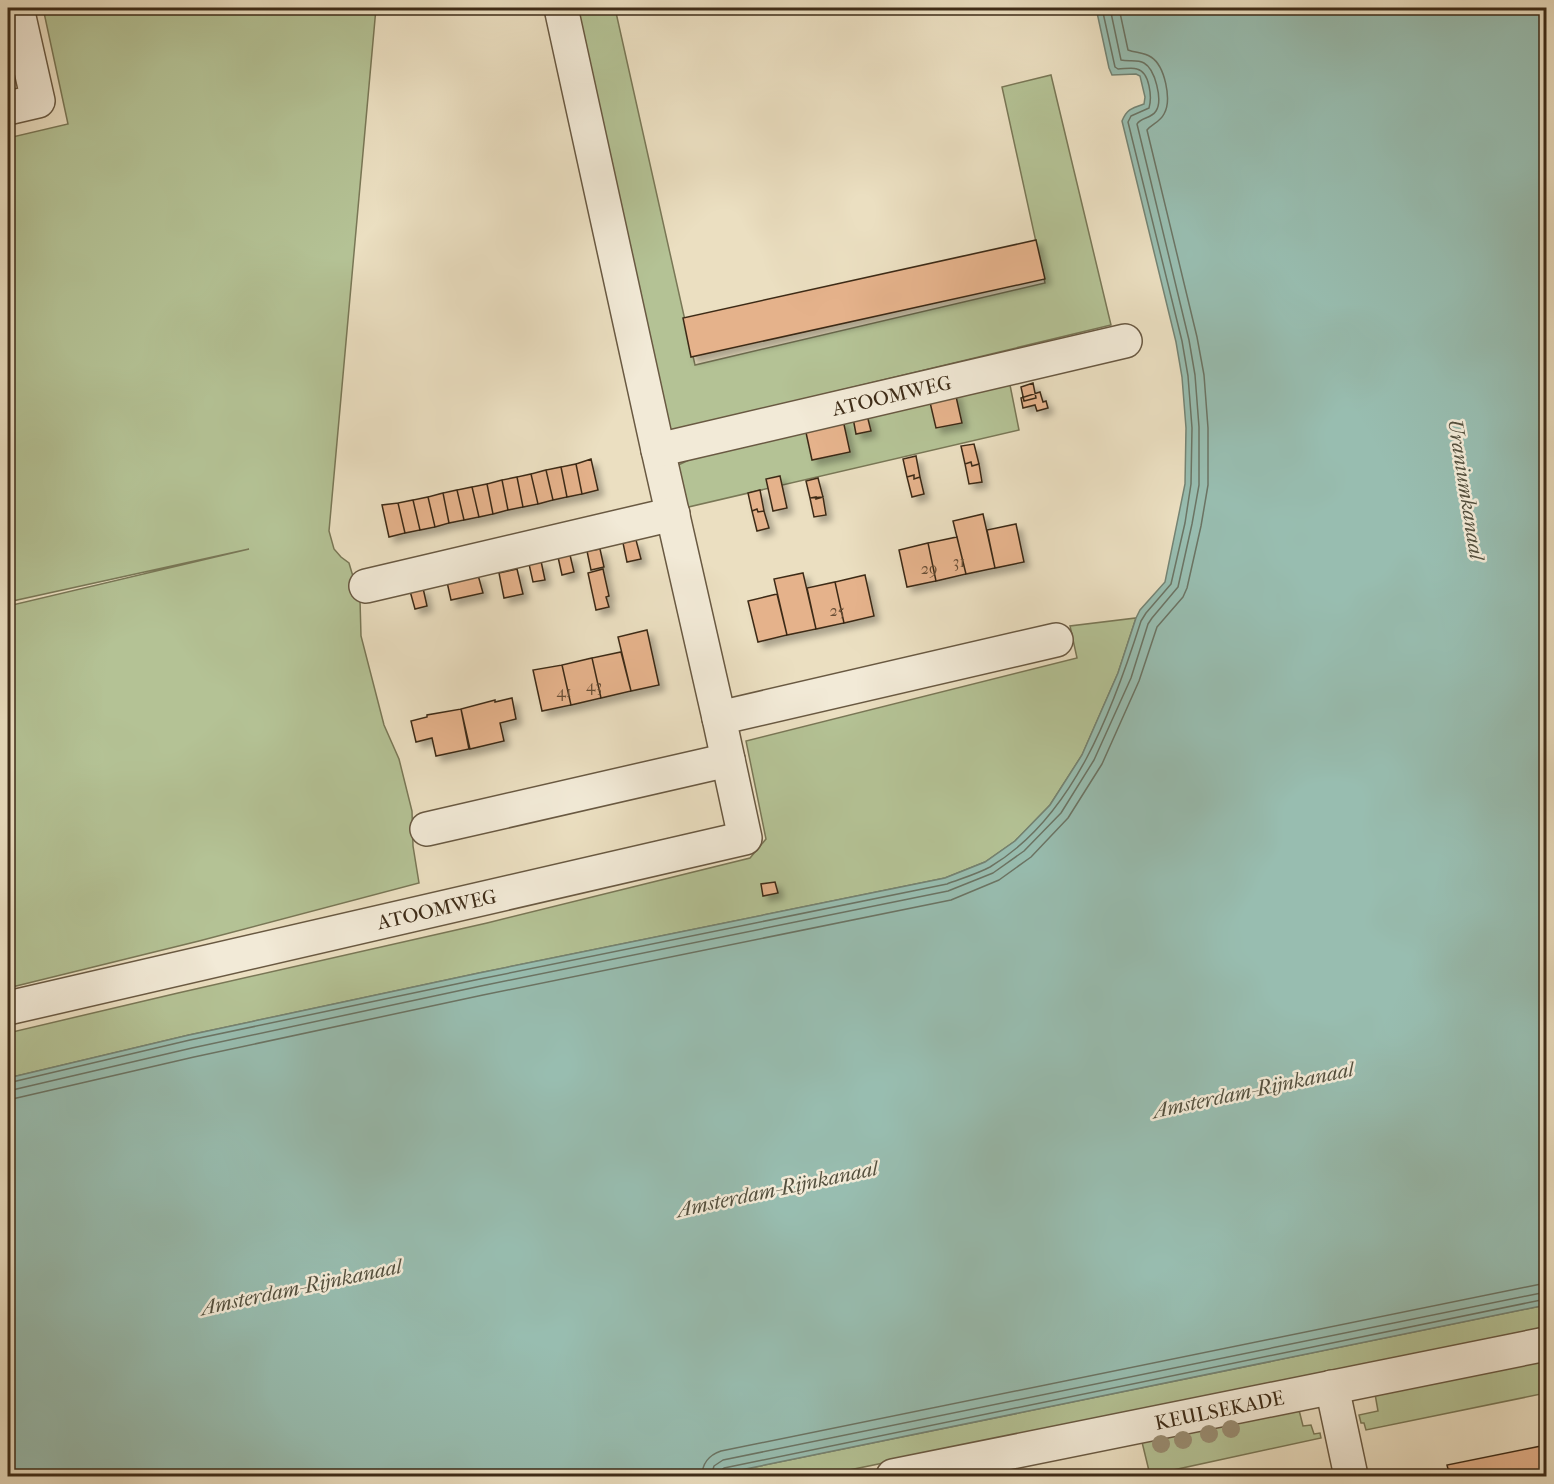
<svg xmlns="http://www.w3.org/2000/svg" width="1554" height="1484" viewBox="0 0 1554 1484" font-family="'IM FELL French Canon',serif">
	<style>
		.green { fill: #b4c295; stroke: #797756; stroke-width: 1.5 }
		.water { fill: #98bdb0; stroke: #748373; stroke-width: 1.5 }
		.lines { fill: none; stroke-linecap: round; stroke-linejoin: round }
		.shore { stroke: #6b7464; stroke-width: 1.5 }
		.building { fill: #e5b28b; stroke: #3e2c18; stroke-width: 1.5; filter: url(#shadow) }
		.minor-casing { stroke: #695942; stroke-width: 36 }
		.minor { stroke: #f2ead7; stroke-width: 33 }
		.tree { fill: #998d72 }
		.labels { text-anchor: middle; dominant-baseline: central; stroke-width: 5; stroke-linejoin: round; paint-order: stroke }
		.number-label { font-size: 16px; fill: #684e35 }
		.street-label { font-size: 20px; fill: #3e2c18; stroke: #f2ead7 }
		.water-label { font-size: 21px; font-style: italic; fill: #54503e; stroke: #f2ead7 }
	</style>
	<defs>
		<filter id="shadow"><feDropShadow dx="5.5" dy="5.5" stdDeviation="3" flood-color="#0004"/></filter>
	</defs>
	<rect width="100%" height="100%" fill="#ebdfc1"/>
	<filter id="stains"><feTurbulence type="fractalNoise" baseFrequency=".00333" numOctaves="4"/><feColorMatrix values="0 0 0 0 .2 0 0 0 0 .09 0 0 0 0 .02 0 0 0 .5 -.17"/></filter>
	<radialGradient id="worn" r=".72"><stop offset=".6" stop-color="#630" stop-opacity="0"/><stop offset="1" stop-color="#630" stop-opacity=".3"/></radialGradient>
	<!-- green -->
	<path class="green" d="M43 8H376L329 531 334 549 341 557 349 563 360 600 361 636 384 725 399 759 412 811 413 846 419 883 199 941 8 988V606L249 549 8 602V138L68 124Z
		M575 8H615L695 365 1045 283 1002 87 1051 75 1111 325 667 432Z
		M1010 385 1019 430 684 508 674 467 691 459Z
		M1136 618 1118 673 1082 755 1050 805 1015 841 985 862 945 878 479 973 189 1035 8 1078V1033L178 993 487 923 750 858 766 839 746 741 1077 658 1070 626Z
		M1546 1305V1327L820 1476H711Z
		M1546 1359V1393L1366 1430 1364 1423H1361L1359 1415 1378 1411 1375 1394Z
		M1299 1410 1303 1426 1311 1425 1314 1434 1320 1433 1321 1438 1150 1475 1142 1442Z"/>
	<!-- water -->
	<path class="water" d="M1096 8H1546V1305L711 1476H8V1078L189 1035 479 973 945 878 985 862 1015 841 1050 805 1082 755 1118 673 1136 618 1140 610 1165 582 1185 484 1186 428 1182 377 1176 342 1122 121C1127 109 1132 108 1144 104L1145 97 1140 76 1136 74 1112 75 1109 68Z"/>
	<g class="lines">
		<!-- shore -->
		<path class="shore" d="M8 1083 190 1040 480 979 947 884C960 879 977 874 990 867 1074 817 1113 709 1141 621L1146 613 1171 584 1185 523 1191 484 1192 428 1188 376 1182 341 1128 122 1131 116 1149 108C1152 98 1150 72 1137 69 1132 67 1124 69 1118 69L1115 67 1102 8
			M8 1091 192 1048 481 986 948 891 993 873 1024 851 1061 813 1094 760 1131 678 1148 624 1152 618 1178 587 1192 524 1199 485V427L1195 375 1189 340 1137 124C1141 117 1151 119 1156 111 1163 100 1155 69 1144 63 1137 59 1128 62 1121 60L1110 8
			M8 1100 194 1057 483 995 951 900 999 880 1031 857 1068 818 1102 764 1139 681 1157 627 1183 597 1187 588 1201 526 1208 485V428L1204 375 1197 337 1147 130C1152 124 1160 122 1164 114 1172 100 1165 66 1151 57 1143 52 1136 53 1128 50L1119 8
			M702 1476C702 1464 709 1455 721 1451L1546 1283
			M711 1476 714 1466 723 1460 1546 1292
			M719 1476 720 1471 724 1468 1546 1299"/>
	</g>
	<!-- building -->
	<path class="building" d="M1036 240 1045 279 691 357 683 318Z
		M1033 383 1036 398 1024 401 1021 387Z
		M955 392 962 423 936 428 929 398Z
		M1040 392 1043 402 1046 401 1048 408 1037 411 1035 405 1023 408 1021 398Z
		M867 415 871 431 856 434 853 418Z
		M843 420 850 452 812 460 805 428Z
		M974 444 979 464 972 466 971 462 965 464 961 446Z
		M916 456 920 477 914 479V475L907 477 903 459Z
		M591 459 598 490 582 494 576 464Z
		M971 462 972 466 979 464 982 482 969 484 965 464Z
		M576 464 582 494 567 497 561 467Z
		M561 467 567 497 553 500 546 470Z
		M546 470 553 500 538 504 531 474Z
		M531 474 538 504 523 507 517 477Z
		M914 475V479L920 477 924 494 912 497 907 477Z
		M780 476 787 508 773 511 766 479Z
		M517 477 523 507 508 510 502 480Z
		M818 478 823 497 810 498 806 481Z
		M502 480 508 510 493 514 487 484Z
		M487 484 493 514 479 517 472 487Z
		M472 487 479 517 464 520 457 490Z
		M457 490 464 520 449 523 443 493Z
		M760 490 764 511 758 512 757 509 752 511 748 493Z
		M443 493 449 523 435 527 428 497Z
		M428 497 435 527 420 530 413 500Z
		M816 497V499L823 497 826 515 814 517 810 498Z
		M413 500 420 530 405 533 398 503Z
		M398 503 405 533 389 537 382 505Z
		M757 509 758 512 764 511 769 528 757 531 752 511Z
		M983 514 995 568 966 574 953 521Z
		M1016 524 1024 562 995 568 987 530Z
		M957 537 966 574 936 581 928 543Z
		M636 540 641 559 627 562 623 543Z
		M928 543 936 581 907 587 899 550Z
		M600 549 604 567 591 570 587 551Z
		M570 555 574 572 562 575 558 557Z
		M541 561 545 580 533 582 529 564Z
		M517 569 523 594 504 598 499 573Z
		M603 569 609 596 606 597 609 607 596 610 588 573Z
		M803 573 816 629 787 635 774 579Z
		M478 575 483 593 451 600 447 582Z
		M865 575 874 616 844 623 835 582Z
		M835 582 844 623 816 629 807 588Z
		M423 588 427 606 415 609 410 591Z
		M777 594 787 635 758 642 748 601Z
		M647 630 659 685 631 691 618 637Z
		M621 652 631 691 601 698 592 658Z
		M592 658 601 698 571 705 562 665Z
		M562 665 571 705 542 711 533 670Z
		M512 698 516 719 500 723 504 741 470 749 461 709 495 700V702Z
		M461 709 469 749 436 756 432 738 416 742 411 721 427 717V715Z
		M775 882 778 893 763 896 761 884Z
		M1546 1445V1476H1451L1449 1469H1448L1447 1465Z"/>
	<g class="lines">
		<defs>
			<g id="minor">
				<path d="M561 8 658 450 719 718"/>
				<path d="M8 108 38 101 17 8"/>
				<path id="s1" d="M658 450 1125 341"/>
				<path d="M366 586 673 514"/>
				<path d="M427 829 728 760"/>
				<path id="s2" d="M8 1008 745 838 719 718 1056 640"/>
				<path d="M1332 1387 1351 1476"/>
				<path id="s3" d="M893 1476 1546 1344"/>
			</g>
		</defs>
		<!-- minor casing -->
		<use href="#minor" class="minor-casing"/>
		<!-- minor -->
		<use href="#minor" class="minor"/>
	</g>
	<!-- trees -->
	<g class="tree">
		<circle cx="1231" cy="1429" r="9"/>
		<circle cx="1209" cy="1434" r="9"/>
		<circle cx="1183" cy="1440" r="9"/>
		<circle cx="1161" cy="1444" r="9"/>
	</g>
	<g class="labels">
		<!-- number labels -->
		<g class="number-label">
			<text x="959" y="561">31</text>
			<text x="929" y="568">29</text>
			<text x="837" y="610">25</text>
			<text x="594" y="685">43</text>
			<text x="564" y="691">41</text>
		</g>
		<!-- street labels -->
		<g class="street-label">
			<text stroke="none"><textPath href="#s1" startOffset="240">ATOOMWEG</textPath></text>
			<text stroke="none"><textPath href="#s2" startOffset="440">ATOOMWEG</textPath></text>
			<text stroke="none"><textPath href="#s3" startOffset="333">KEULSEKADE</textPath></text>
		</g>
		<!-- water labels -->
		<g class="water-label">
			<text transform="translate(1466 489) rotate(81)">Uraniumkanaal</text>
			<text transform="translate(1253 1090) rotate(-12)">Amsterdam-Rijnkanaal</text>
			<text transform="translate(777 1189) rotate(-12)">Amsterdam-Rijnkanaal</text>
			<text transform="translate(301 1287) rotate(-12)">Amsterdam-Rijnkanaal</text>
		</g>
	</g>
	<!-- margin -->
	<rect width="1554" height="1484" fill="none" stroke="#ebdfc1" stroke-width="30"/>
	<rect x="9" y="9" width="1536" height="1466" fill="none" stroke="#3e2c18" stroke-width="3"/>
	<rect x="15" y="15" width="1524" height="1454" fill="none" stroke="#3e2c18" stroke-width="1.5"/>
	<rect width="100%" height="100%" filter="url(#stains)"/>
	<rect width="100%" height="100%" fill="url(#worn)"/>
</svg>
